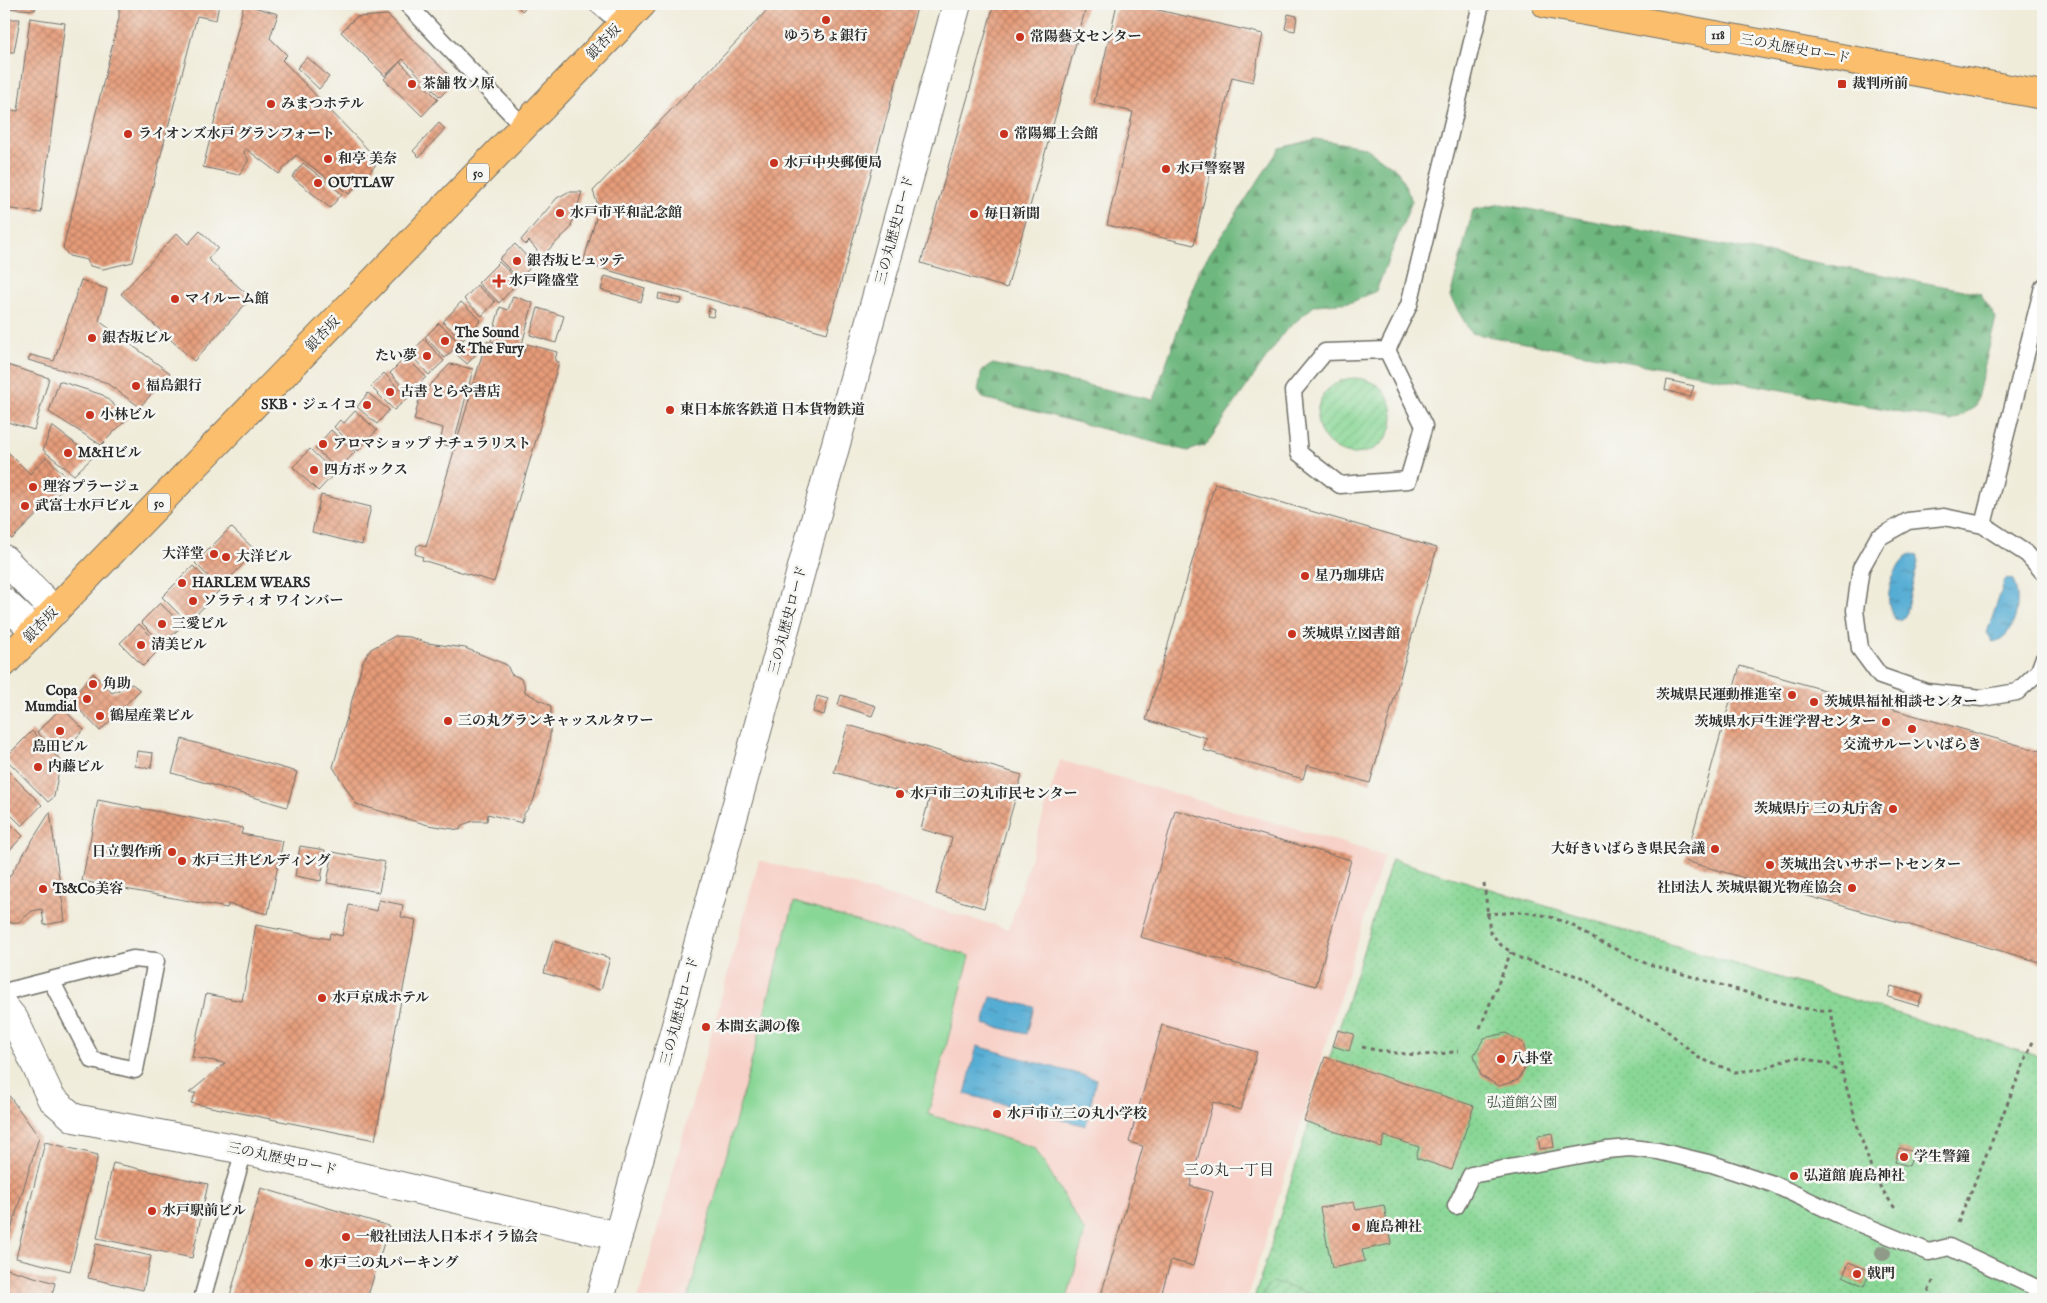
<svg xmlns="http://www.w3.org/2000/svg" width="2047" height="1303" viewBox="0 0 2047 1303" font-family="'IM FELL English','Noto Serif JP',serif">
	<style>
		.built { fill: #f7d1c8 }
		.grass { fill: #89d796; stroke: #5a8160 }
		.forest { fill: url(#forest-firs); stroke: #4c7255 }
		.park { fill: url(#park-dots); stroke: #5a8160 }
		.garden { fill: url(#garden-furrows); stroke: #5a8160 }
		.water { fill: url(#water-ripples); stroke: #416c80 }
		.building { fill: url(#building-cross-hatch) }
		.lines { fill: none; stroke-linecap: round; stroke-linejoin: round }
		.service-casing { stroke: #706f68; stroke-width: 19 }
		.minor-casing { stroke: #706f68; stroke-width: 30 }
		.tertiary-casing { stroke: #706f68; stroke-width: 30 }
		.trunk-casing { stroke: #706f68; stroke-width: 30 }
		.path { stroke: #706f68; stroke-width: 3; stroke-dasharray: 4 4; stroke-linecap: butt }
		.service { stroke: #fff; stroke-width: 16 }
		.minor { stroke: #fff; stroke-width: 28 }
		.tertiary { stroke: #fff; stroke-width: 28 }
		.trunk { stroke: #fabe6d; stroke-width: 28 }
		.tree { fill: #909a89 }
		.poi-dot { fill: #c8321e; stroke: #f6f6f2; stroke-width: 2 }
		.labels { text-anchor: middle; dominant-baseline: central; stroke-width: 5; stroke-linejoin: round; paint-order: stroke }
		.shield { fill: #f6f6f2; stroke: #686867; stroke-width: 1 }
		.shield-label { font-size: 12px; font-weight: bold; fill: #2b2b2b }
		.poi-label { font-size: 14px; font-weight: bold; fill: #2b2b2b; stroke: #f6f6f2; text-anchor: start }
		.street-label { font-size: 14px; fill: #2b2b2b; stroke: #f6f6f2 }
		.park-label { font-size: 14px; fill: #425646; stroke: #f6f6f2 }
		.neighbourhood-label { font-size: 15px; fill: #2b2b2b; stroke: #f6f6f2 }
	</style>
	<defs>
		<pattern id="forest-firs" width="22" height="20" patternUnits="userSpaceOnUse" patternTransform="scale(1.25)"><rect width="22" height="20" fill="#6eb87f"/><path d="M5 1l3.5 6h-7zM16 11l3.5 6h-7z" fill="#5b9668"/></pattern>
		<pattern id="park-dots" width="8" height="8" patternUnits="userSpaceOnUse" patternTransform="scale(1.25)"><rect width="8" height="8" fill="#89d796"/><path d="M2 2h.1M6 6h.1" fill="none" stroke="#76b981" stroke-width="1.8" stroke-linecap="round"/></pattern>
		<pattern id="garden-furrows" width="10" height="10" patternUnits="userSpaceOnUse" patternTransform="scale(1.25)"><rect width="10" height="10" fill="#89d796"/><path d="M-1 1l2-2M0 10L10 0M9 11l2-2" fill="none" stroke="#76b981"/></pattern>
		<pattern id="water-ripples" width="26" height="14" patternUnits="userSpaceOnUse" patternTransform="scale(1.25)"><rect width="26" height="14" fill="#57add4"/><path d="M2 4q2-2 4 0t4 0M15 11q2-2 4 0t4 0" fill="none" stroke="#488dac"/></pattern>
		<pattern id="building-cross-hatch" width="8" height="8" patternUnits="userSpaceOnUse" patternTransform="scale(1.25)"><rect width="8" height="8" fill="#e69c79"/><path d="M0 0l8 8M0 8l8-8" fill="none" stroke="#bb7f63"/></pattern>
	</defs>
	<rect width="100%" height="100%" fill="#f6f6f2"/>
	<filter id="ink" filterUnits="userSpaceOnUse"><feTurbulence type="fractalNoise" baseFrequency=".02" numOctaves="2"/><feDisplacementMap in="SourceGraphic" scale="10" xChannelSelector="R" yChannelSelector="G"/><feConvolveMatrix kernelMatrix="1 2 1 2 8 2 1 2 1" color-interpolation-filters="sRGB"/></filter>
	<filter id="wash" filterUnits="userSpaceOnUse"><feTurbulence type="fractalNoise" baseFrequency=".0096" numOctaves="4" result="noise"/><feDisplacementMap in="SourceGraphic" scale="20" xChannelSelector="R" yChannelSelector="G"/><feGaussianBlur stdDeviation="1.12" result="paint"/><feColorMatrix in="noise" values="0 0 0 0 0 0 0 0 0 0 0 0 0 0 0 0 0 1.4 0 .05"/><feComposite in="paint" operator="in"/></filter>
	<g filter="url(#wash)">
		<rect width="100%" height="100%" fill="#f0ecda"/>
		<!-- built -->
		<path class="built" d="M1060 760 1384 855 1247 1299H638L759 860 1009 929Z"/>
		<!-- grass -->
		<path class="grass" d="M794 902 970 956 928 1114 1035 1148 1085 1232 1067 1299H688Z"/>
		<!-- forest -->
		<path class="forest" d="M1315 139 1365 147 1398 171 1412 201 1376 291 1352 302 1315 305 1285 331 1206 445 1188 451 983 398 978 391 982 370 993 364 1153 400 1200 268 1280 148Z
			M1501 204 1980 293 1996 318 1975 407 1951 421 1471 333 1450 297 1473 210Z"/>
		<!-- park -->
		<path class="park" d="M1392 859 2043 1058V1299H1254Z"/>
		<!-- garden -->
		<path class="garden" d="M1317 416a38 38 0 1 1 76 0a38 38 0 1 1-76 0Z
			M1272 1282 1328 1299H1262L1266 1288Z"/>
		<!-- water -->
		<path class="water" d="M1911 554 1918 556V562L1905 616 1899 620 1895 619C1881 601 1892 565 1911 554Z
			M2007 578 2013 580C2022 599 2017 637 1993 642L1987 633 2005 580Z
			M991 997 1034 1007 1027 1034 983 1024Z
			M977 1046 1096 1079 1086 1126 965 1094Z"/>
		<g id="blocks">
			<!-- building -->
			<path class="building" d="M4 4H37L35 10 4 8Z
				M119 4H219L216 20 197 16 133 262 103 269 90 266 87 260 69 256 63 248 119 18Z
				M244 4 278 14 270 38 287 55 282 60 375 157V166L349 194 296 155 279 174 245 148 244 153 249 160 239 175 203 167Z
				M515 4H529L522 11Z
				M773 4H918L827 333 583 263 599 208 593 191Z
				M994 4H1087L1007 288 921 263Z
				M1117 4H1132L1263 34 1253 82 1232 77 1194 245 1107 225 1133 112 1094 103Z
				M1288 14 1297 16 1295 31 1285 29Z
				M388 15 455 81 440 97 403 59 385 76 341 32 356 17Z
				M30 18 65 23 41 213 4 208V109L18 111Z
				M4 19H20L14 52H4Z
				M307 57 329 77 319 89 297 68Z
				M400 62 438 99 422 116 384 79Z
				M439 123 445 129 419 157 413 151Z
				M303 163 342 194 330 208 292 177Z
				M568 192H582L570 229 542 256 529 241 525 245 521 240 557 198Z
				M200 231 218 248 208 259 251 298 194 361 121 294 177 233 188 244Z
				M515 244 534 264 519 279 499 259Z
				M499 262 519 281 499 303 478 283Z
				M605 276 645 288 641 302 601 290Z
				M81 280 107 289 99 321 170 373 140 407 105 382 28 360 31 355 54 361Z
				M477 285 495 302 482 316 464 299Z
				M659 293 682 299 681 304 658 299Z
				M513 296 533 303 521 348 491 341 500 307 508 310Z
				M461 302 481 320 463 340 443 322Z
				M538 308 564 316 556 343 530 335Z
				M709 308 715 310 713 317 707 316Z
				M439 323 460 343 445 358 425 337Z
				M424 339 444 361 429 375 410 354Z
				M470 341 480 350 467 364 457 355Z
				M486 341 524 352 527 344 557 352 555 361 559 362 494 582 422 560 423 557 415 554 417 546 421 544 426 547Z
				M406 357 426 377 410 394 390 373Z
				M4 364 49 378 34 430 4 421Z
				M450 364 473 369 453 447 440 444 443 428 414 420 420 396Z
				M384 373 408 398 394 410 371 387Z
				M1667 380 1694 386 1690 397 1665 390Z
				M59 381 103 395 128 418 101 445 49 412Z
				M368 393 389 410 377 424 357 407Z
				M355 411 377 430 358 451 334 427 340 420 344 423Z
				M52 426 93 457 74 475 43 450Z
				M331 430 355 452 338 470 315 448Z
				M4 448 30 474 46 457 71 481 12 539 4 532Z
				M310 449 335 473 318 491 293 467Z
				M1215 483 1437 548 1370 783 1307 765 1303 779 1203 750 1207 738 1146 720Z
				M321 495 371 507 362 545 312 532Z
				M231 527 256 551 220 588 195 563Z
				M193 566 219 591 188 623 162 597Z
				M160 603 183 625 163 644 141 622Z
				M139 624 162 647 143 666 120 643Z
				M395 636 410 637 427 643 465 648 507 665 511 674 520 678 524 683 525 692 551 706 550 736 541 777 533 802 524 814 522 823 488 814 487 821H473L462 825 460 830 428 825 356 804 333 767 363 661 371 649Z
				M1740 666 2043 752V963L1685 861Z
				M93 673 112 693 132 684 140 690 100 731 70 700Z
				M841 695 876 706 872 716 838 705Z
				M817 696 828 699 824 715 813 712Z
				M62 707 84 730 58 755 37 732Z
				M848 725 1022 775 984 908 936 894 952 838 921 829 929 800 834 772Z
				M32 731 64 764 59 770 54 797 48 802 5 758Z
				M182 739 297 772 287 807 172 773Z
				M137 751 153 753 151 768 135 766Z
				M4 767 42 805 22 826 4 808Z
				M98 800 243 828 241 834 283 841 268 914 228 904 227 908 82 881Z
				M1175 810 1351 860 1316 986 1140 937Z
				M50 812 65 921 44 925 42 909 32 911 19 922 4 923V885Z
				M4 817 23 836 4 856Z
				M300 846 325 850 321 881 295 876Z
				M333 852 385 862 379 892 327 883Z
				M379 900 403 905 401 917 416 920 375 1140 191 1103 196 1093H189L225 1063 192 1057 206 994 242 1001 256 925 329 939 330 933 342 936 349 905 377 911Z
				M553 941 610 958 601 990 544 973Z
				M1891 986 1922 995 1918 1006 1888 997Z
				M1162 1025 1257 1052 1241 1110 1213 1102 1190 1186 1213 1192 1193 1266 1171 1260 1160 1299H1100L1143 1146 1129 1142Z
				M1338 1030 1354 1034 1349 1051 1333 1046Z
				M1506 1033 1523 1043 1528 1063 1518 1080 1499 1086 1481 1076 1474 1055 1484 1038Z
				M1325 1057 1474 1106 1452 1170 1416 1158 1419 1147 1385 1136 1381 1147 1304 1121Z
				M4 1085 10 1097 39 1137 4 1253Z
				M1552 1133 1554 1147 1540 1149 1538 1136Z
				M45 1142 98 1155 70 1271 16 1258Z
				M1899 1148 1914 1152 1909 1166 1895 1162Z
				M113 1163 208 1184 192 1258 97 1238Z
				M261 1188 389 1226 367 1299H229Z
				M1354 1202 1356 1210 1384 1205 1391 1244 1362 1250 1365 1261 1332 1268 1320 1208Z
				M96 1244 151 1256 143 1290 88 1278Z
				M1849 1262 1870 1271 1864 1286 1843 1276Z
				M4 1268 55 1283 51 1299H4Z"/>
		</g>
	</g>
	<g filter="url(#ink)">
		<use href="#blocks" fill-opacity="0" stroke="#706f68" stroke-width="1"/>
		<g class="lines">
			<defs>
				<path id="service" d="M407 4 523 126
					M597 4 622 25
					M1387 350 1424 426 1408 480 1340 485 1299 453 1293 391 1325 352 1387 350 1409 305 1481 4
					M1983 525 2043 287
					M2043 572 2027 554 1983 525 1944 517 1908 521 1878 538 1861 568 1855 610 1860 649 1880 676 1926 692 1982 698 2017 692 2039 671 2043 660
					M4 992 133 959 156 961 135 1070 92 1060 51 980
					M1456 1206 1471 1175 1607 1150 1630 1148 1658 1151 1712 1164 1773 1184 1846 1218 1929 1252 1949 1247 2043 1291
					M202 1299 244 1150"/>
				<path id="minor" d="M4 559 55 611
					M4 602 35 631
					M600 1299 618 1236"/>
				<path id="tertiary" d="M4 1007 14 1019 51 1098 74 1118 244 1150 618 1236 957 4"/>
				<path id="trunk" d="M1546 4 2043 95
					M4 663 642 4"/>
			</defs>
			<!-- service casing -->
			<use href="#service" class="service-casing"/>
			<!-- minor casing -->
			<use href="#minor" class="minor-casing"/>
			<!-- tertiary casing -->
			<use href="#tertiary" class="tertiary-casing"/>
			<!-- trunk casing -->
			<use href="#trunk" class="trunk-casing"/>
			<!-- path -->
			<path class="path" d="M1484 883 1490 932 1501 945 1520 958 1577 976 1594 985 1617 1006 1636 1015 1657 1022 1699 1058 1735 1072 1763 1069 1790 1058 1800 1057 1828 1064 1843 1074
				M1486 914 1524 912 1548 916 1570 924 1598 941 1645 963 1800 1008 1831 1011 1843 1075 1860 1135 1875 1179 1896 1210
				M1480 1028 1511 952
				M1362 1047C1394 1054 1425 1058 1458 1051
				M1958 1223 2034 1039
				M1925 1299 1935 1277"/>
			<!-- service -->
			<use href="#service" class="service"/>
			<!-- minor -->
			<use href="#minor" class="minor"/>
			<!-- tertiary -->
			<use href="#tertiary" class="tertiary"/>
			<!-- trunk -->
			<use href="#trunk" class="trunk"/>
		</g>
		<!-- trees -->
		<circle class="tree" cx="1883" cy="1253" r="8"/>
	</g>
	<!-- markers -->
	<g class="poi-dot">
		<circle cx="826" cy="20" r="5"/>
		<circle cx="1020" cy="37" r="5"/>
		<circle cx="412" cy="84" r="5"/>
		<rect x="1837" y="79" width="10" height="10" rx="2.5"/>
		<circle cx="271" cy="104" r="5"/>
		<circle cx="128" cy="134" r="5"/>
		<circle cx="1004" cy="134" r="5"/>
		<circle cx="328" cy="159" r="5"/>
		<circle cx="774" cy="163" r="5"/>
		<circle cx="1166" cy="169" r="5"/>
		<circle cx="318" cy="183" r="5"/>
		<circle cx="560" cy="213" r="5"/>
		<circle cx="974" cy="214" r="5"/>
		<circle cx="517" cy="261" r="5"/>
		<path d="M496.5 273.5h5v5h5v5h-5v5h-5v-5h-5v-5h5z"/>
		<circle cx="175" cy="299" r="5"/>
		<circle cx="92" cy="338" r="5"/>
		<circle cx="445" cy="341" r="5"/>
		<circle cx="427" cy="356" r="5"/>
		<circle cx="136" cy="386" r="5"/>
		<circle cx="390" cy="392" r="5"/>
		<circle cx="367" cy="405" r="5"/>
		<circle cx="670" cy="410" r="5"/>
		<circle cx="90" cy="415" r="5"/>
		<circle cx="323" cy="444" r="5"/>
		<circle cx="68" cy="453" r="5"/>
		<circle cx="314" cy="470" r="5"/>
		<circle cx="33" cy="487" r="5"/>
		<circle cx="25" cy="506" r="5"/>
		<circle cx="214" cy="554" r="5"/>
		<circle cx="226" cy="557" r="5"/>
		<circle cx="1305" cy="576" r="5"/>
		<circle cx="182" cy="583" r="5"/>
		<circle cx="193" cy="601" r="5"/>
		<circle cx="162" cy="624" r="5"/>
		<circle cx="1292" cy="634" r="5"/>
		<circle cx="141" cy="645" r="5"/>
		<circle cx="93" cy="684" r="5"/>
		<circle cx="1792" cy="695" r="5"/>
		<circle cx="87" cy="699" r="5"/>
		<circle cx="1814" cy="702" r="5"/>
		<circle cx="100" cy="716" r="5"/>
		<circle cx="448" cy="721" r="5"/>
		<circle cx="1886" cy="722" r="5"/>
		<circle cx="1912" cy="729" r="5"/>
		<circle cx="60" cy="731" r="5"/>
		<circle cx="38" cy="767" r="5"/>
		<circle cx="900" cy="794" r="5"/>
		<circle cx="1893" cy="809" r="5"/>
		<circle cx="1715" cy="849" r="5"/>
		<circle cx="172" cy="852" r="5"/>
		<circle cx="182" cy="861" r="5"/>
		<circle cx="1770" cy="865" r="5"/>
		<circle cx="1852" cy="888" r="5"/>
		<circle cx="43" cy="889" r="5"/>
		<circle cx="322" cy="998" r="5"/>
		<circle cx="706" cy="1027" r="5"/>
		<circle cx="1501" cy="1059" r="5"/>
		<circle cx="997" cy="1114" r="5"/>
		<circle cx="1904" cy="1157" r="5"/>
		<circle cx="1794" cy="1176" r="5"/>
		<circle cx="152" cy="1211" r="5"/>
		<circle cx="1356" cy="1227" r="5"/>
		<circle cx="346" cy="1237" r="5"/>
		<circle cx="309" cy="1263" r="5"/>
		<circle cx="1857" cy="1274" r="5"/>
	</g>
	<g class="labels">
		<!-- shield labels -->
		<g class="shield">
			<rect x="1705.5" y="25.5" width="25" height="19" rx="4"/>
			<rect x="467" y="163.5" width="22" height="19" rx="4"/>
			<rect x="148" y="493.5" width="22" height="19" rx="4"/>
		</g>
		<g class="shield-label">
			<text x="1718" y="35">118</text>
			<text x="478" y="173">50</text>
			<text x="159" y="503">50</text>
		</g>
		<!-- poi labels -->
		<g class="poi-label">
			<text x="826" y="36" text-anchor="middle">ゆうちょ銀行</text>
			<text x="1030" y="37">常陽藝文センター</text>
			<text x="422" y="84">茶舗 牧ノ原</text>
			<text x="1852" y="84">裁判所前</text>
			<text x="281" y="104">みまつホテル</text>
			<text x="138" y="134">ライオンズ水戸 グランフォート</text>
			<text x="1014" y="134">常陽郷土会館</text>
			<text x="338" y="159">和亭 美奈</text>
			<text x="784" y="163">水戸中央郵便局</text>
			<text x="1176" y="169">水戸警察署</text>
			<text x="328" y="183">OUTLAW</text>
			<text x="570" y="213">水戸市平和記念館</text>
			<text x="984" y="214">毎日新聞</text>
			<text x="527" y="261">銀杏坂ヒュッテ</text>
			<text x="509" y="281">水戸隆盛堂</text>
			<text x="185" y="299">マイルーム館</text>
			<text x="455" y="333">The Sound<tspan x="455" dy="16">&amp; The Fury</tspan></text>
			<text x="102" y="338">銀杏坂ビル</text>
			<text x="417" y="356" text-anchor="end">たい夢</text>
			<text x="146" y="386">福島銀行</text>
			<text x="400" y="392">古書 とらや書店</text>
			<text x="357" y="405" text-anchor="end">SKB・ジェイコ</text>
			<text x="680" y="410">東日本旅客鉄道 日本貨物鉄道</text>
			<text x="100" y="415">小林ビル</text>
			<text x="333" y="444">アロマショップ ナチュラリスト</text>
			<text x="78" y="453">M&amp;Hビル</text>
			<text x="324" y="470">四方ボックス</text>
			<text x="43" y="487">理容プラージュ</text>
			<text x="35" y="506">武富士水戸ビル</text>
			<text x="204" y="554" text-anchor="end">大洋堂</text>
			<text x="236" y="557">大洋ビル</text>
			<text x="1315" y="576">星乃珈琲店</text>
			<text x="192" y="583">HARLEM WEARS</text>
			<text x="203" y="601">ソラティオ ワインバー</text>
			<text x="172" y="624">三愛ビル</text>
			<text x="1302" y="634">茨城県立図書館</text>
			<text x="151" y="645">清美ビル</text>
			<text x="103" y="684">角助</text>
			<text x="77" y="691" text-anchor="end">Copa<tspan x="77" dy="16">Mumdial</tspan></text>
			<text x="1782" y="695" text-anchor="end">茨城県民運動推進室</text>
			<text x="1824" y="702">茨城県福祉相談センター</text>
			<text x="110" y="716">鶴屋産業ビル</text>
			<text x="458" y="721">三の丸グランキャッスルタワー</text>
			<text x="1876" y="722" text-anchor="end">茨城県水戸生涯学習センター</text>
			<text x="1912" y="745" text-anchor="middle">交流サルーンいばらき</text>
			<text x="60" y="747" text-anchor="middle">島田ビル</text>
			<text x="48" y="767">内藤ビル</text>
			<text x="910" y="794">水戸市三の丸市民センター</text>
			<text x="1883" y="809" text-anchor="end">茨城県庁 三の丸庁舎</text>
			<text x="1705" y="849" text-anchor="end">大好きいばらき県民会議</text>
			<text x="162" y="852" text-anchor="end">日立製作所</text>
			<text x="192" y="861">水戸三井ビルディング</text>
			<text x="1780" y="865">茨城出会いサポートセンター</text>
			<text x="1842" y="888" text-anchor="end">社団法人 茨城県観光物産協会</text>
			<text x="53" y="889">Ts&amp;Co美容</text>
			<text x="332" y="998">水戸京成ホテル</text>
			<text x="716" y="1027">本間玄調の像</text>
			<text x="1511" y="1059">八卦堂</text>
			<text x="1007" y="1114">水戸市立三の丸小学校</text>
			<text x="1914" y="1157">学生警鐘</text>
			<text x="1804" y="1176">弘道館 鹿島神社</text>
			<text x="162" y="1211">水戸駅前ビル</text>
			<text x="1366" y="1227">鹿島神社</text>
			<text x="356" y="1237">一般社団法人日本ボイラ協会</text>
			<text x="319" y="1263">水戸三の丸パーキング</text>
			<text x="1867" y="1274">戟門</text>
		</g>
		<!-- street labels -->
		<g class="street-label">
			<text transform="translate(604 42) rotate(-46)">銀杏坂</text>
			<text transform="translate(1795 49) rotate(10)">三の丸歴史ロード</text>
			<text transform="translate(895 230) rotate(-75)">三の丸歴史ロード</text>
			<text transform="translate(323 334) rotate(-46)">銀杏坂</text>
			<text transform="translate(788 620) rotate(-75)">三の丸歴史ロード</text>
			<text transform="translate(41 625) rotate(-46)">銀杏坂</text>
			<text transform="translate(680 1011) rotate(-75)">三の丸歴史ロード</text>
			<text transform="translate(282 1159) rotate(12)">三の丸歴史ロード</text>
		</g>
		<!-- park labels -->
		<g class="park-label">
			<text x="1522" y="1103">弘道館公園</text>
		</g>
		<!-- neighbourhood labels -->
		<g class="neighbourhood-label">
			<text x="1229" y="1170">三の丸一丁目</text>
		</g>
	</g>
	<!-- margin -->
	<rect width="2047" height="1303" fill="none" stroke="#f6f6f2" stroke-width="20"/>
</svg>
